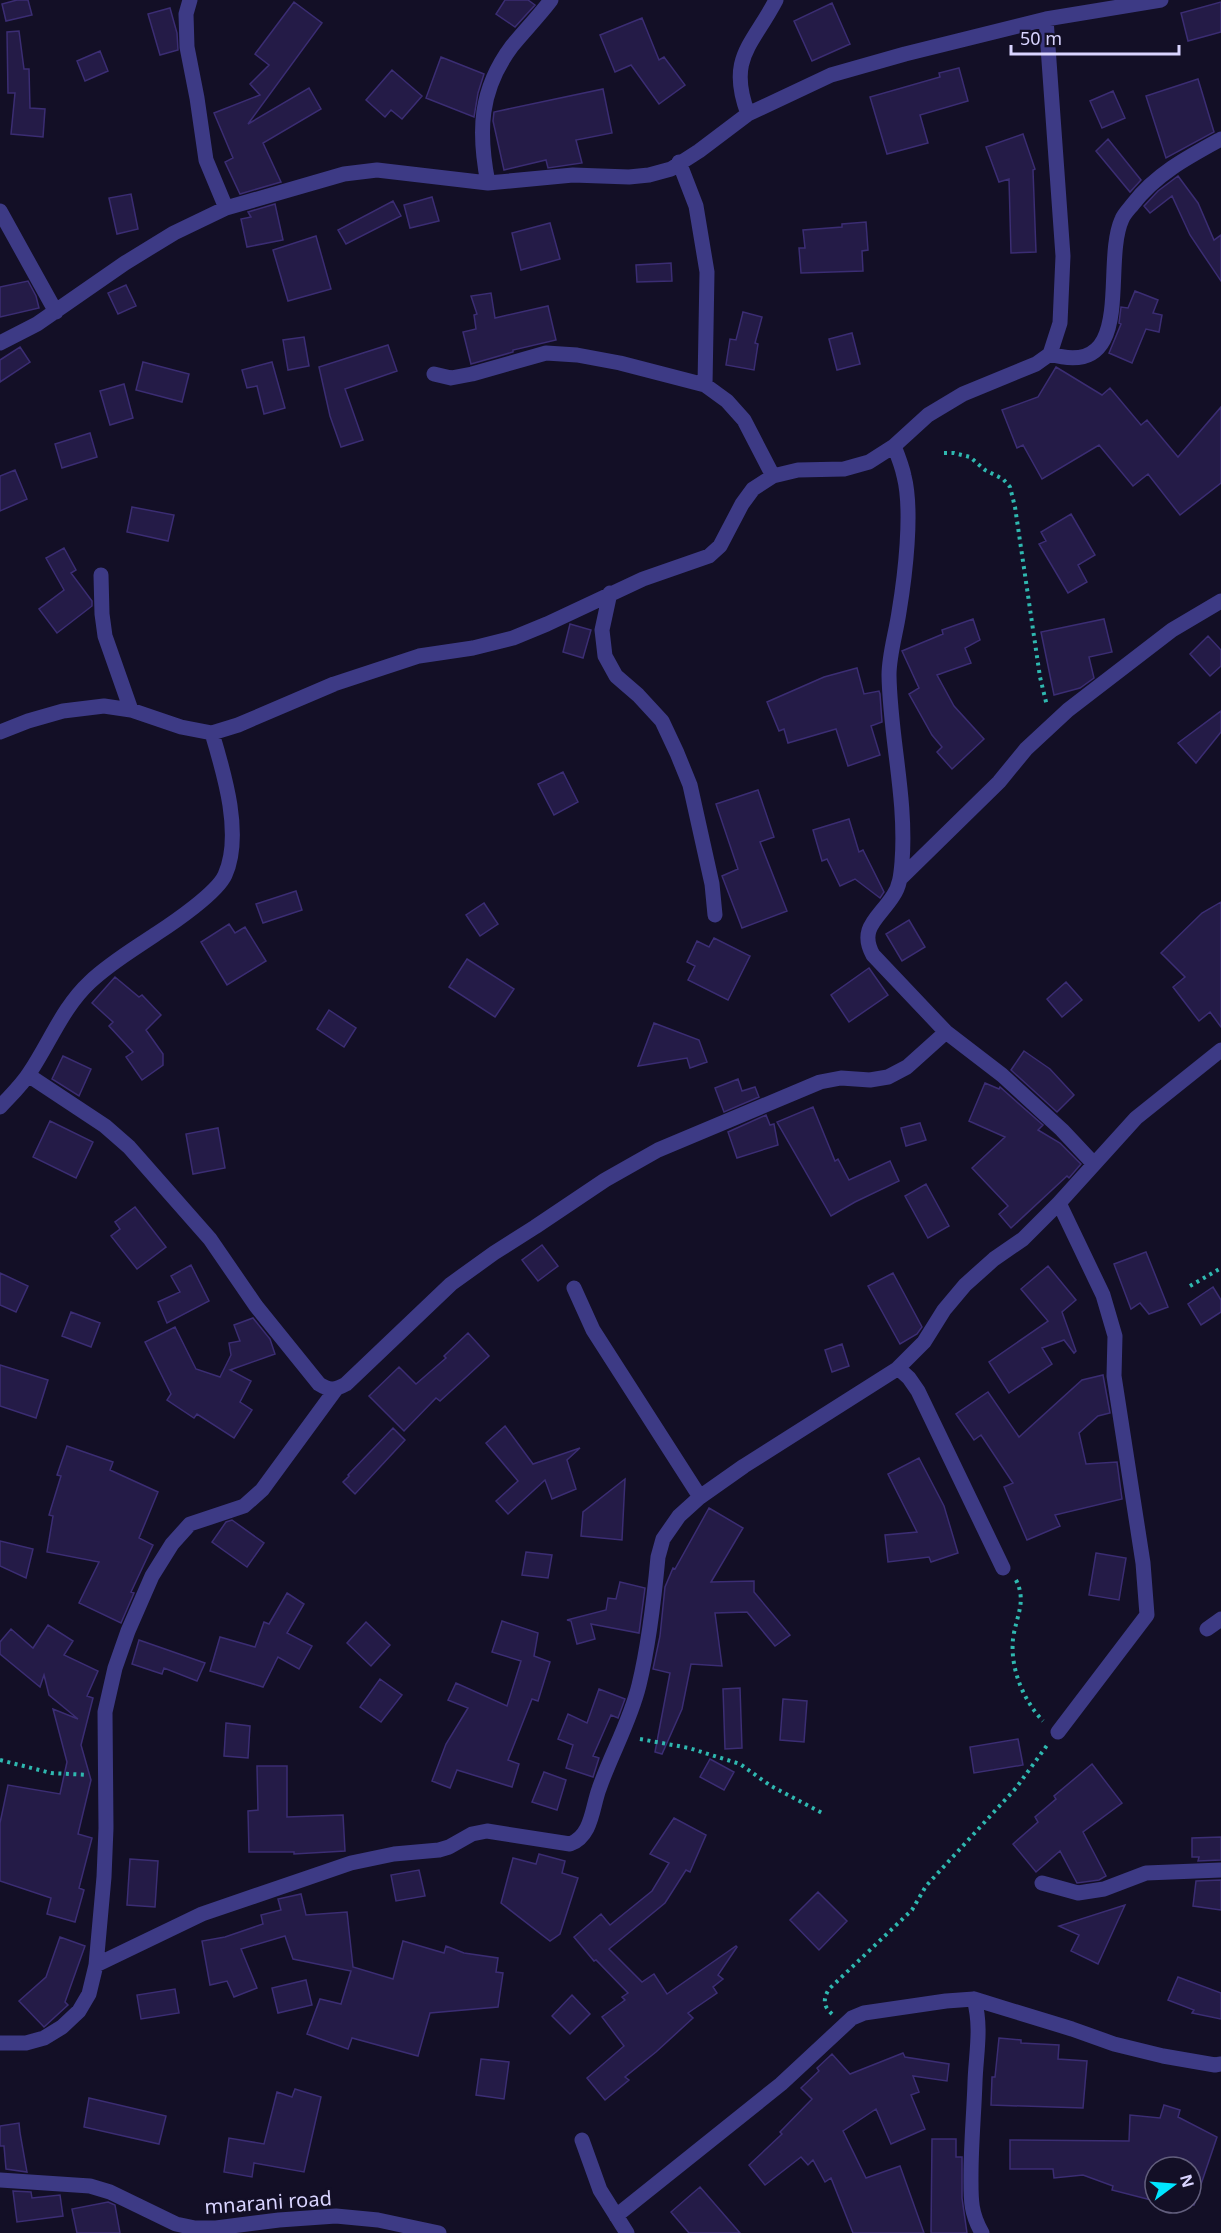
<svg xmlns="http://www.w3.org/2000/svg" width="1221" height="2233" viewBox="0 0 1221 2233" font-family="'Noto Sans',sans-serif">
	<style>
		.building { fill: #241b47; stroke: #3b2d73; stroke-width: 1.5 }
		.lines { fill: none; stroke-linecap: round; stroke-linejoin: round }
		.path { stroke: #2fb8b0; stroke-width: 4; stroke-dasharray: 3 4.5; stroke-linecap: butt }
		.minor { stroke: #3d3a85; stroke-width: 15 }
		.labels { text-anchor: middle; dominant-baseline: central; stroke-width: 5; stroke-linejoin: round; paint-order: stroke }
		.street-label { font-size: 20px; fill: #d9d4ff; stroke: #130f26 }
	</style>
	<rect width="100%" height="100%" fill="#130f26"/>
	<!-- building -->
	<path class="building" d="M17 0H28L32 15 6 21 2 4Z
		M505 0H528L535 5 515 27 496 14Z
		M294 2 322 23 248 124 309 88 321 109 263 143 281 182 240 194 225 162 233 158 214 113 260 95 250 84 269 65 255 54Z
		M1221 2V32L1188 41 1181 13Z
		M832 3 850 44 812 61 794 21Z
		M170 8 177 33 178 50 160 55 148 14Z
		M642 18 659 60 664 57 685 85 659 104 631 65 615 72 600 35Z
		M19 31 24 69H29L30 108 45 109 43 137 11 134 15 93H8L7 32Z
		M100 51 108 71 85 81 77 61Z
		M441 57 484 74 478 93 474 117 426 98Z
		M959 68 968 101 920 115 928 143 887 154 870 97 940 77 939 73Z
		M392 70 422 96 402 119 391 110 385 117 366 100Z
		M1198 79 1214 132 1166 158 1146 96Z
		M603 89 612 133 576 140 582 163 548 168 546 160 504 170 493 121 494 112Z
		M1113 91 1125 118 1102 128 1090 101Z
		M1023 134 1035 169 1033 170 1036 252 1011 253 1009 179 999 182 986 147Z
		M1108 139 1141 180 1130 192 1096 151Z
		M1178 176 1198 203 1214 240 1221 235V281L1190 235 1172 196 1150 213 1144 206 1158 191Z
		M131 194 138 229 117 234 109 198Z
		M432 197 439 221 410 228 404 205Z
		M393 201 401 216 346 244 338 230Z
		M275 204 283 240 247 247 241 219 251 217 248 212Z
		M866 222 868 250 862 251 863 271 801 273 799 248H805L803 230 842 227V224Z
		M550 223 560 259 521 270 512 233Z
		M316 236 331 289 288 301 273 250Z
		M671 263 672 281 637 282 636 265Z
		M28 281 36 296 39 308 0 317V287Z
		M126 285 136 306 118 314 108 293Z
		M1135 291 1158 300 1153 313 1162 315 1159 332 1146 329 1132 363 1109 353 1121 324 1119 323 1121 307 1128 308Z
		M491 293 495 318 548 306 556 340 513 350V352L471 364 463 332 476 329 474 315 477 314 471 296Z
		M743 312 762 317 755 343 758 344 754 370 726 365 730 339 736 340Z
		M852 333 860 364 837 370 829 339Z
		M304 337 309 366 288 370 283 340Z
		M388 345 397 371 345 389 363 440 341 447 330 416 319 367Z
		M20 347 30 362 0 382V360Z
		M143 362 189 374 182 402 136 390Z
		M272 362 285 408 264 414 257 386 247 388 242 370Z
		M1056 367 1102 395 1110 388 1141 425 1147 420 1178 457 1221 407V483L1180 515 1148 474 1133 486 1099 445 1042 479 1023 445 1017 448 1002 410 1038 397Z
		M124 384 133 418 110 425 100 391Z
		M90 433 97 457 62 468 55 444Z
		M15 470 27 499 0 511V476Z
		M132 507 174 515 168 541 127 532Z
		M1071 514 1095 555 1078 565 1087 582 1068 593 1039 544 1046 541 1041 532Z
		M64 548 76 570 71 573 92 601V606L57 633 39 609 64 590 46 558Z
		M973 619 980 640 965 648 971 663 937 675 954 706 984 739 952 769 937 752 942 747 932 735 909 694 919 688 902 651 943 634 942 630Z
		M1104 619 1112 652 1089 657 1094 678 1080 688 1054 695 1041 632Z
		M570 624 591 630 583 658 563 652Z
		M1208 636 1221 650V666L1210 676 1190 654Z
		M857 668 864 694 879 691 880 694 882 722 871 726 880 755 848 766 836 729 788 743 784 729 779 731 767 702 824 677Z
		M1221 711V732L1196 763 1178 743Z
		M563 772 578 802 554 815 538 784Z
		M758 790 774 837 760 842 787 911 742 928 722 876 738 869 716 804Z
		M849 819 859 852 863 850 884 892 880 898 855 879 840 886 827 859 822 861 813 830Z
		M296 891 302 910 263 923 256 904Z
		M1221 902V1027L1210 1012 1199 1021 1173 987 1185 977 1161 953 1202 913Z
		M484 903 498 924 480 936 466 915Z
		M909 920 925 947 902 961 886 934Z
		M229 924 235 933 245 927 266 961 227 985 201 942Z
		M714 938 750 956 728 1000 688 980 695 966 687 962 697 941 709 947Z
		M467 959 514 989 495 1017 449 987Z
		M869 968 888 995 849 1022 831 995Z
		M115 977 139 997 142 995 161 1015 146 1030 163 1054V1065L142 1080 126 1057 133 1052 109 1026 113 1022 92 1003Z
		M1066 982 1082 1000 1062 1017 1047 999Z
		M329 1010 356 1028 344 1047 317 1029Z
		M654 1023 699 1040 707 1062 690 1068 687 1058 638 1066Z
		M1024 1051 1050 1069 1074 1095 1057 1112 1011 1070Z
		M63 1056 91 1069 79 1096 52 1079Z
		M738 1079 742 1091 755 1087 759 1097 724 1112 715 1088Z
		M985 1083 999 1089 1000 1087 1043 1125 1038 1130 1060 1143 1081 1164 1069 1178 1067 1176 1011 1228 999 1214 1008 1206 972 1168 1005 1137 969 1121Z
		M813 1107 835 1161 838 1159 849 1180 890 1161 899 1181 855 1202 831 1216 777 1122Z
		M766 1115 770 1125 774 1124 778 1145 737 1158 728 1132Z
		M50 1121 93 1142 76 1178 33 1157Z
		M920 1123 926 1140 906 1146 901 1128Z
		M218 1128 225 1168 193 1174 186 1134Z
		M926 1184 949 1226 928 1238 905 1196Z
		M135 1207 166 1247 137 1269 111 1236 120 1229 115 1222Z
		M542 1245 558 1266 538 1281 522 1260Z
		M1146 1252 1168 1307 1149 1314 1140 1303 1131 1309 1114 1264Z
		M191 1265 209 1301 167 1323 158 1302 180 1292 171 1276Z
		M1048 1266 1076 1300 1062 1312 1076 1351 1074 1353 1064 1340 1042 1348 1052 1364 1009 1393 989 1362 1048 1321 1021 1289Z
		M0 1273 28 1286 16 1312 0 1305Z
		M893 1273 922 1327 917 1334 900 1344 868 1286Z
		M1213 1287 1221 1300V1312L1201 1325 1188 1304Z
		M71 1312 100 1323 91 1347 62 1336Z
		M253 1318 270 1339 275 1354 230 1370 251 1381 240 1402 252 1410 234 1438 197 1414 194 1418 167 1400 171 1394 145 1342 175 1327 196 1369 220 1377 231 1355 229 1343 240 1341 234 1325Z
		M468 1333 489 1356 440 1401 436 1398 404 1431 369 1396 399 1367 416 1384 446 1358 444 1356Z
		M842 1344 849 1366 832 1372 825 1350Z
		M0 1365 48 1380 36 1418 0 1406Z
		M1103 1375 1110 1413 1098 1416 1079 1433 1086 1464 1117 1462 1122 1499 1055 1515 1060 1526 1027 1540 1004 1487 1013 1483 981 1435 974 1440 956 1414 988 1392 1019 1437 1082 1380Z
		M505 1426 533 1464 580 1448 567 1460 576 1489 552 1499 545 1480 508 1514 496 1501 518 1481 486 1443Z
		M393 1428 405 1440 355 1494 343 1482 349 1476 348 1475Z
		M67 1446 113 1462 110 1470 158 1492 139 1538 153 1545 131 1592 134 1593 121 1623 79 1603 99 1562 47 1552 53 1516 49 1515 61 1476 57 1475Z
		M919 1458 944 1506 958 1553 931 1562 929 1557 888 1562 885 1535 917 1532 888 1474Z
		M625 1479 622 1540 581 1536 583 1512Z
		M709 1508 743 1528 711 1582 754 1581V1592L790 1635 775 1646 747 1612 715 1613 722 1666 691 1664 682 1709 662 1754 655 1752 670 1673 653 1669 660 1636 665 1587 673 1568 675 1569Z
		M232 1520 264 1543 247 1567 212 1542 226 1522Z
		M0 1541 33 1549 26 1578 0 1566Z
		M526 1552 552 1555 548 1578 522 1575Z
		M1096 1553 1126 1558 1119 1600 1089 1595Z
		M620 1582 645 1588 639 1633 591 1624 595 1639 577 1644 571 1621 567 1620 606 1610 608 1598 616 1599Z
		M287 1593 304 1604 287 1633 312 1646 299 1669 278 1657 263 1687 210 1671 220 1637 255 1647 264 1622 269 1624Z
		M502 1621 538 1633 534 1656 550 1662 538 1701 532 1699 508 1760 519 1764 512 1787 457 1770 450 1788 432 1781 446 1744 468 1708 448 1700 456 1683 507 1706 521 1661 492 1652Z
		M366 1622 390 1645 371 1666 347 1643Z
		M48 1625 73 1641 64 1655 98 1671 87 1696 93 1698 81 1745 91 1780 78 1834 92 1838 79 1888 84 1890 75 1922 47 1914 51 1898 0 1881V1823L8 1785 60 1794 67 1762 53 1709 78 1719 49 1695 44 1675 40 1687 0 1654V1642L11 1629 33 1648Z
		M139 1640 205 1663 197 1681 164 1668 162 1674 132 1664Z
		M380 1679 402 1695 381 1722 360 1707Z
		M740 1688 742 1748 725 1749 723 1689Z
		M599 1689 625 1699 618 1718 611 1715 593 1756 599 1758 593 1777 566 1768 573 1745 558 1739 568 1714 587 1723Z
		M783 1699 807 1701 804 1742 780 1740Z
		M226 1723 250 1726 248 1758 224 1756Z
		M1018 1739 1023 1765 974 1773 970 1747Z
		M710 1759 734 1772 724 1790 700 1777Z
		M1092 1764 1122 1803 1083 1832 1106 1876 1099 1880 1077 1883 1060 1851 1036 1872 1013 1844 1038 1822 1035 1817 1056 1799 1054 1796Z
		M257 1766H287V1817L343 1815 345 1851 294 1854V1852H249L248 1811 258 1810Z
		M544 1772 566 1780 557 1810 532 1802Z
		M674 1818 706 1835 690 1872 686 1870 665 1903 609 1949 642 1982 654 1974 667 1994 736 1946 737 1947 718 1975 723 1979 713 1987 717 1993 688 2013 693 2018 656 2052 625 2077 629 2080 605 2100 587 2078 624 2046 602 2017 625 2000 622 1997 628 1993 596 1960 594 1961 574 1937 601 1914 610 1925 652 1891 669 1863 650 1854Z
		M1221 1837V1860L1198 1861 1199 1857H1192V1838Z
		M539 1854 565 1861 562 1873 578 1878 560 1934 550 1941 501 1903 513 1858 536 1864Z
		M130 1859 158 1861 155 1907 127 1905Z
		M419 1870 425 1896 396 1901 391 1875Z
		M1221 1880V1910L1193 1906 1196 1881Z
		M818 1892 847 1921 819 1950 790 1920Z
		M301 1894 306 1915 347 1912 353 1967 393 1979 403 1941 444 1953 446 1946 464 1953 498 1958 496 1972 503 1973 498 2007 430 2013 418 2056 352 2038 348 2049 307 2034 320 1999 341 2004 351 1971 293 1959 285 1936 241 1949 257 1988 234 1997 227 1981 210 1985 202 1941 225 1937 263 1924 261 1915 281 1910 278 1899Z
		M1125 1905 1098 1964 1071 1951 1079 1935 1059 1926Z
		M60 1937 85 1946 65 2002 68 2005 44 2027 19 2001 46 1977Z
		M1178 1977 1221 1993V2019L1192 2013 1194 2010 1168 2000Z
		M306 1980 312 2005 278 2013 272 1988Z
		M175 1989 179 2013 141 2019 137 1995Z
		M572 1995 590 2014 570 2034 552 2016Z
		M999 2038 1021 2040V2043L1059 2045 1058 2059 1087 2061 1083 2108 991 2105 992 2077H995Z
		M903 2053 905 2057 949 2064 947 2081 913 2076 919 2092 911 2095 925 2129 891 2144 876 2109 843 2131 866 2178 900 2166 924 2233H853L831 2178 825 2182 813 2160 808 2165 801 2157 765 2185 749 2165 782 2134 780 2132 812 2099 801 2088 819 2071 817 2068 832 2054 850 2074Z
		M481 2059 509 2062 504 2099 476 2095Z
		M295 2089 321 2097 304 2172 254 2163 252 2177 224 2172 229 2138 264 2144 277 2092 292 2097Z
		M89 2098 166 2116 159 2144 84 2127Z
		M1164 2105 1180 2110 1178 2117 1217 2137 1194 2205H1191V2167H1155V2201L1112 2190 1113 2186 1083 2175 1054 2178 1053 2169H1010V2140L1129 2141 1130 2115 1160 2118Z
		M19 2123 20 2133 27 2172 6 2169 4 2146H0V2126Z
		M932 2139H956V2157H962V2198L967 2233H931Z
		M700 2187 740 2233H689L671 2212Z
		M13 2191 31 2192 32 2198 60 2195 63 2216 17 2222Z
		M108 2202 115 2205 120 2233H77L72 2209Z"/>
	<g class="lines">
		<!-- path -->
		<path class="path" d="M944 453H954L970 457 985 470 1003 479 1010 487 1015 507 1040 677 1047 706
			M1190 1286 1221 1268
			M1016 1580C1027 1602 1016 1616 1013 1639 1010 1668 1023 1700 1043 1721
			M640 1739 689 1748 740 1764 771 1786 824 1814
			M0 1760 51 1773 88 1775
			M832 2014C823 2006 823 1999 829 1989L912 1910 926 1886 1016 1788 1048 1744"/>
		<!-- minor -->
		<path class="minor" d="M190 0 186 14 187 47 197 98 206 160 226 208
			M748 114C727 58 752 46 776 0
			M679 162 696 206 707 272 705 385
			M488 183C478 132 479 90 512 46 525 30 539 16 551 0
			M0 211 56 312
			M0 343 37 324 125 263 174 233 226 208 344 174 377 170 488 183 573 175 629 177 649 175 671 169 699 151 748 114 831 75 905 54 1046 19 1161 0
			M1050 354C1138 380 1101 265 1122 219 1124 214 1129 209 1133 204 1156 174 1188 157 1221 139
			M434 374 451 378 472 374 546 353 577 355 620 363 705 385 727 401 744 420 773 476
			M894 446C898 456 902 466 904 476 913 511 905 576 899 612 896 633 889 655 889 675 890 738 907 799 902 862 901 874 900 886 893 896 879 918 858 928 873 955L946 1032 1002 1075 1062 1130 1093 1163
			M101 575 102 614 105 636 131 710
			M610 593 602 630 605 656 616 676 638 695 662 721 677 753 690 785 712 884 715 915
			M0 732 28 721 63 711 104 706 131 710 181 727 212 733 238 725 334 684 419 656 473 648 513 638 547 624 643 579 709 556 720 546 742 504 753 489 773 476 798 470 844 469 869 462 894 446 928 415 963 394 1036 364 1050 354 1060 323 1063 256 1046 19
			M901 878 999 782 1026 749 1068 710 1172 630 1221 601
			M28 1075 105 1126 129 1147 210 1239 256 1306 319 1384C330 1391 335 1390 346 1384L451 1284 494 1253 535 1227 605 1180 658 1150 820 1082 841 1078 870 1080 888 1077 907 1067 946 1032
			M0 1107C10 1096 22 1085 30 1072 50 1042 63 1007 90 982 110 963 134 949 156 934 173 923 217 893 225 875 243 835 224 773 212 733
			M574 1288 593 1330 700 1497
			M898 1368 909 1378 918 1391 1003 1568
			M1207 1629 1221 1619
			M1058 1732 1147 1615 1143 1563 1114 1376 1115 1336 1103 1295 1059 1203
			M1042 1883 1078 1893 1104 1889 1146 1873 1221 1870
			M96 1965 202 1914 351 1863 394 1854 439 1850 449 1847 472 1834 487 1831 570 1844C592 1836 592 1808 599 1789 611 1754 630 1722 639 1685 649 1644 654 1600 658 1557L663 1539 679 1516 700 1497 744 1466 897 1369 924 1342 944 1310 965 1285 994 1259 1023 1239 1059 1203 1136 1118 1221 1050
			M974 1999C982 2028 976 2053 975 2082 974 2113 971 2144 971 2175 971 2198 970 2212 982 2233
			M0 2043H26L44 2038 62 2027 79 2011 89 1994 96 1965 104 1877 106 1828 105 1712 115 1668 128 1631 152 1576 172 1544 190 1524 244 1506 262 1490 336 1389
			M582 2140 600 2190 627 2233
			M0 2180 90 2186 110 2192 176 2224 195 2228H216L279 2220 336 2216 378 2220 439 2233
			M616 2216 781 2084 852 2018 864 2013 946 2001 974 1999 1072 2029 1114 2044 1163 2056 1215 2065 1221 2064"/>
	</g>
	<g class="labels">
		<!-- street labels -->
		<g class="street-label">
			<text transform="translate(268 2202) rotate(-4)">mnarani road</text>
		</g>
	</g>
	<!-- north arrow -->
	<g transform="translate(1173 2185) rotate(74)"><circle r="28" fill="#130f26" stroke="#625e7d" stroke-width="1.5"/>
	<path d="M0-4.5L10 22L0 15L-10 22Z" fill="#00e5ff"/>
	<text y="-9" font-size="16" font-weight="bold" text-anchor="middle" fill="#d9d4ff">N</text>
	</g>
	<!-- scale -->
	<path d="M1011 45v9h168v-9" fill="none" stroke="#d9d4ff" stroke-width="3"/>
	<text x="1020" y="45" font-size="18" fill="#d9d4ff" stroke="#130f26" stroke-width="4.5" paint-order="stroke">50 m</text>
</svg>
